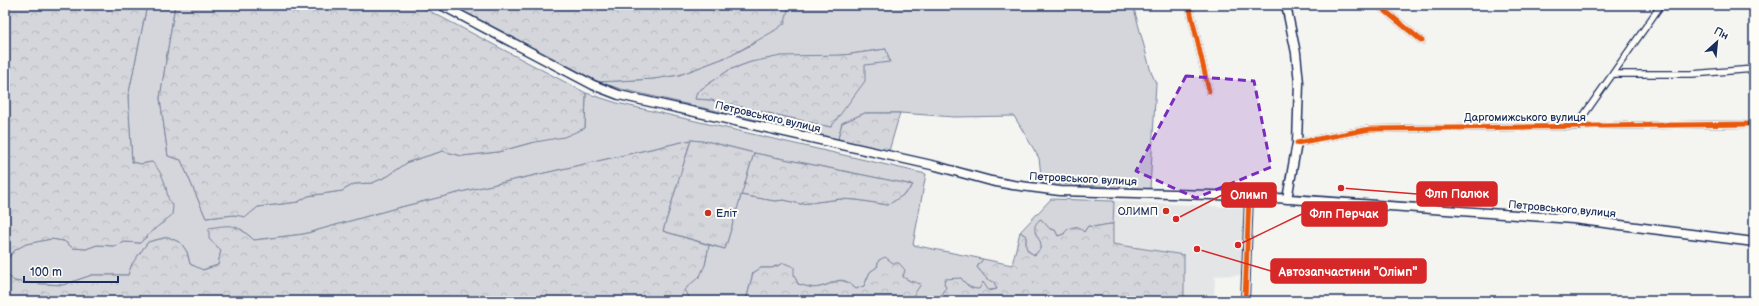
<svg xmlns="http://www.w3.org/2000/svg" width="1759" height="306" viewBox="0 0 1759 306" font-family="'Balsamiq Sans',sans-serif">
	<style>
		.built { fill: #e4e5e6 }
		.green { fill: #d4d6db; stroke: #78829c; fill-rule: evenodd }
		.forest { fill: url(#forest-crowns); stroke: #78829c }
		.park { fill: url(#park-tufts); stroke: #78829c }
		.lines { fill: none; stroke-linecap: round; stroke-linejoin: round }
		.minor-casing { stroke: #1b2f5e; stroke-width: 8 }
		.tertiary-casing { stroke: #1b2f5e; stroke-width: 10 }
		.secondary-casing { stroke: #1b2f5e; stroke-width: 11 }
		.minor { stroke: #fdfcf7; stroke-width: 5.5 }
		.tertiary { stroke: #fdfcf7; stroke-width: 7 }
		.secondary { stroke: #fdfcf7; stroke-width: 8 }
		.cycleway-casing { stroke: #fdfcf7; stroke-width: 8 }
		.cycleway { stroke: #e8590c; stroke-width: 5 }
		.marked { fill: #7b2cbf; fill-opacity: 0.2; stroke: #7b2cbf; stroke-width: 3; stroke-dasharray: 8 5; stroke-linejoin: round }
		.poi-dot { fill: #c8321e; stroke: #fdfcf7; stroke-width: 1.5 }
		.labels { text-anchor: middle; dominant-baseline: central; stroke-width: 4; stroke-linejoin: round; paint-order: stroke }
		.street-label { font-size: 11px; fill: #1b2f5e; stroke: #fdfcf7 }
		.poi-label { font-size: 11px; fill: #1b2f5e; stroke: #fdfcf7; text-anchor: end }
		.leader { fill: none; stroke: #d62828; stroke-width: 1.5 }
		.callout-dot { fill: #d62828; stroke: #fdfcf7; stroke-width: 1.5 }
		.callout { fill: #d62828; stroke: #d62828; stroke-width: 1.5 }
		.callout-label { font-size: 12px; text-anchor: middle; font-weight: bold; fill: #fff }
	</style>
	<defs>
		<pattern id="forest-crowns" width="20" height="18" patternUnits="userSpaceOnUse"><rect width="20" height="18" fill="#d4d6db"/><path d="M2 6a3 3 0 1 1 6 0M12 15a3 3 0 1 1 6 0" fill="none" stroke="#b5b8be"/></pattern>
		<pattern id="park-tufts" width="24" height="20" patternUnits="userSpaceOnUse"><rect width="24" height="20" fill="#d4d6db"/><path d="M3 7l-1-3M5 7V3M7 7l1-3M15 17l-1-3M17 17v-4M19 17l1-3" fill="none" stroke="#b5b8be"/></pattern>
	</defs>
	<rect width="100%" height="100%" fill="#f4f4f1"/>
	<filter id="ink" filterUnits="userSpaceOnUse"><feTurbulence type="fractalNoise" baseFrequency=".025" numOctaves="2"/><feDisplacementMap in="SourceGraphic" scale="8" xChannelSelector="R" yChannelSelector="G"/><feConvolveMatrix kernelMatrix="1 2 1 2 8 2 1 2 1" color-interpolation-filters="sRGB"/></filter>
	<g filter="url(#ink)">
		<!-- built -->
		<path class="built" d="M1114 201 1248 208 1245 275 1215 276 1214 297 1184 296V255L1113 244Z"/>
		<!-- green -->
		<path class="green" d="M147 5H175L160 98 168 156 181 160 206 218 234 215 246 216 258 207 298 202 308 196 342 191 354 184 372 183 388 176 408 162 443 151 462 156 498 152 585 128 586 93 617 103 926 174 913 245 983 259 977 267 987 279 994 281 997 289C982 291 971 292 961 278L946 288 940 298 941 301H905L911 299 910 281 903 277 893 263 879 260 877 267 870 272 864 286 856 289C840 273 837 283 820 287 812 289 806 286 798 284L794 275 777 265 772 268H761L753 273 746 301H692L684 291 705 265 709 245 725 249 741 195 775 201 784 200 801 204 840 199 857 200 888 205 906 193 913 185 754 153 710 142 691 140 474 189 393 209 304 234 254 240 241 229 209 239 221 250 218 265 202 270 190 264 187 252 181 243 168 237 148 242 132 264 128 275H92L63 285 26 283 14 281 8 275H5V259H7L15 250 26 244 51 239 64 241 73 248 86 249 97 245 114 246 125 242 140 243 158 226 164 222C168 193 170 186 152 162L141 164 132 163 128 97Z
			M789 5H1133L1151 72 1156 83 1150 189 1042 183 1039 158 1014 116 954 117 900 113H865L842 123 838 139 621 89 599 82 653 79 679 75 732 55 753 44 788 10ZM886 49 865 64 831 127 711 100 696 99 697 92 729 70 751 62 844 55Z
			M1051 199 1114 201 1113 224C1104 224 1097 228 1088 226L1084 232 1078 227C1072 227 1067 228 1064 234L1058 236 1055 230 1050 229 1040 219 1035 232 1041 243 1040 249 1035 255C1024 250 1026 247 1026 236L1020 232Z"/>
		<!-- forest -->
		<path class="forest" d="M5 5H147L128 97 132 162 141 164 152 162C159 169 164 178 166 188 168 196 167 199 173 206L172 215 151 232 140 243 125 242 114 246 97 245 86 249 73 248 64 241 51 239 26 244 15 250 7 259H5Z
			M175 5H418L586 93 585 128 564 137 530 143 498 152 462 156 443 151 408 162 388 176 372 183 354 184 342 191 308 196 298 202 258 207 246 217 234 215 206 218 181 160 168 156 160 98Z
			M451 5H789L785 23 774 31 732 55 679 75 653 79 599 82Z
			M886 49 890 62 865 65V81L831 127 711 100 695 99 697 92 729 70 751 62 781 56 844 55Z
			M865 113H900L889 151 838 139 842 123Z
			M691 140 663 231 709 245 705 265 700 276 684 290 692 301H5V275H8L14 281 26 283 63 285 92 275H128L132 264 148 242 168 237 181 243 187 252 190 264 203 270 218 265 221 250 209 239V228C234 224 235 224 254 240L304 234 393 209 474 189Z
			M754 153 913 185 906 193 888 205 857 200 840 199 801 204 784 200 775 201 741 195Z
			M1041 219 1050 229 1055 230 1058 236 1064 234C1067 228 1072 227 1078 227L1084 232 1088 226C1097 228 1104 224 1113 224V244L1184 255V301H941L940 298 943 291 946 288 944 283 945 279 961 278C966 285 970 289 979 289L983 282 989 291 997 289 994 282 987 279 977 267 983 259 1012 265 1020 232 1026 236C1026 246 1024 251 1035 255L1040 249 1041 243C1036 234 1030 226 1041 219Z
			M885 257 893 263H899L905 270 903 277 910 281 921 284 911 299 905 301H746L753 273 761 268H772L784 263 794 267V275L798 284C806 286 812 289 820 287 838 283 839 274 856 289L864 286 870 272 877 267 879 260Z"/>
		<!-- park -->
		<path class="park" d="M691 140 710 142 754 153 725 249 663 231Z"/>
		<g class="lines">
			<defs>
				<path id="minor" d="M1189 5 1209 91
					M1378 5 1422 41
					M1613 74H1692L1754 69
					M1579 127V122L1661 5
					M1297 143 1370 129 1754 124"/>
				<path id="tertiary" d="M1245 301 1249 196"/>
				<path id="secondary" d="M441 5 593 85 619 95 936 166 991 181 1013 185 1060 191 1249 196 1573 219 1754 242
					M1286 5 1296 53 1299 83 1297 143 1287 199"/>
			</defs>
			<!-- minor casing -->
			<use href="#minor" class="minor-casing"/>
			<!-- tertiary casing -->
			<use href="#tertiary" class="tertiary-casing"/>
			<!-- secondary casing -->
			<use href="#secondary" class="secondary-casing"/>
			<!-- minor -->
			<use href="#minor" class="minor"/>
			<!-- tertiary -->
			<use href="#tertiary" class="tertiary"/>
			<!-- secondary -->
			<use href="#secondary" class="secondary"/>
			<defs>
				<path id="cycleway" d="M1189 5 1209 91
					M1378 5 1422 41
					M1297 143 1370 129 1754 124
					M1245 301 1249 196"/>
			</defs>
			<!-- cycleway casing -->
			<use href="#cycleway" class="cycleway-casing"/>
			<!-- cycleway -->
			<use href="#cycleway" class="cycleway"/>
		</g>
	</g>
	<!-- marked area -->
	<path class="marked" d="M1186 76 1254 81 1271 167 1196 198 1136 171Z"/>
	<!-- markers -->
	<g class="poi-dot">
		<circle cx="1166" cy="211" r="4"/>
		<circle cx="708" cy="213" r="4"/>
	</g>
	<g class="labels">
		<!-- street labels -->
		<g class="street-label">
			<text transform="translate(768 117) rotate(13)">Петровського вулиця</text>
			<text x="1525" y="117">Даргомижського вулиця</text>
			<text transform="translate(1083 179) rotate(3)">Петровського вулиця</text>
			<text transform="translate(1562 209) rotate(5)">Петровського вулиця</text>
		</g>
		<!-- poi labels -->
		<g class="poi-label">
			<text x="1158" y="211">ОЛИМП</text>
			<text x="716" y="213" text-anchor="start">Еліт</text>
		</g>
	</g>
	<!-- callouts -->
	<path class="leader" d="M1341 188L1417 194M1176 219L1222 195M1238 245L1302 214M1197 249L1271 271"/>
	<g class="callout-dot">
		<circle cx="1341" cy="188" r="4"/>
		<circle cx="1176" cy="219" r="4"/>
		<circle cx="1238" cy="245" r="4"/>
		<circle cx="1197" cy="249" r="4"/>
	</g>
	<g class="callout">
		<rect x="1417" y="182" width="80" height="24" rx="4"/>
		<rect x="1222" y="183" width="54" height="24" rx="4"/>
		<rect x="1302" y="202" width="85" height="24" rx="4"/>
		<rect x="1271" y="259" width="155" height="24" rx="4"/>
	</g>
	<g class="callout-label">
		<text x="1457" y="198">Флп Палюк</text>
		<text x="1249" y="199">Олимп</text>
		<text x="1344" y="218">Флп Перчак</text>
		<text x="1348" y="276">Автозапчастини "Олімп"</text>
	</g>
	<!-- margin -->
	<rect width="1759" height="306" fill="none" stroke="#fdfcf7" stroke-width="20"/>
	<rect x="10" y="10" width="1739" height="286" fill="none" stroke="#1b2f5e" stroke-width="1.5" filter="url(#ink)"/>
	<!-- north arrow -->
	<g transform="translate(1717 42) rotate(27)" stroke="#fdfcf7" stroke-width="3" paint-order="stroke">
	<path d="M0-3L7 15L0 10L-7 15Z" fill="#1b2f5e"/>
	<text y="-6" font-size="11" font-weight="bold" text-anchor="middle" fill="#1b2f5e">Пн</text>
	</g>
	<!-- scale -->
	<path d="M24 276v6h94v-6" fill="none" stroke="#1b2f5e" stroke-width="2"/>
	<text x="30" y="276" font-size="12" fill="#1b2f5e" stroke="#fdfcf7" stroke-width="3" paint-order="stroke">100 m</text>
</svg>
